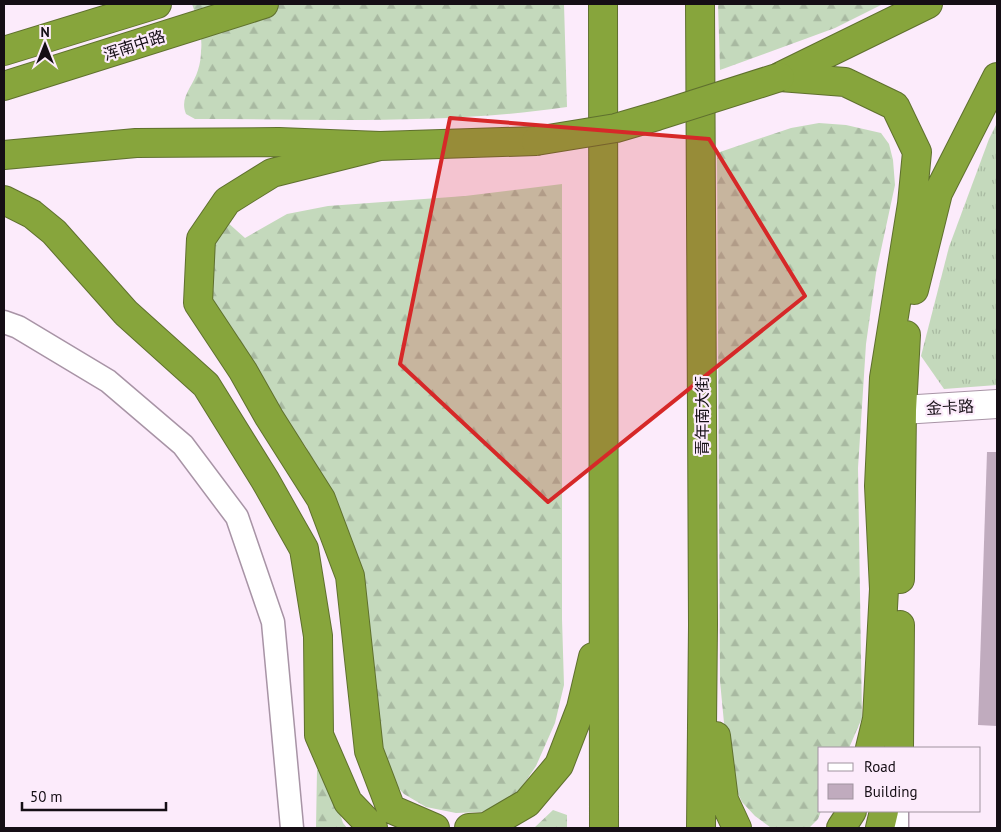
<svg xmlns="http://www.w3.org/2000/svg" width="1001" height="832" viewBox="0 0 1001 832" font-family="'PT Sans','Noto Sans SC',sans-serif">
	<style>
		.grass { fill: url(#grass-tufts) }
		.forest { fill: url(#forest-firs) }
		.building { fill: #c0abbe }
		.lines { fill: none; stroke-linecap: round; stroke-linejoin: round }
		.street-casing { stroke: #a894a6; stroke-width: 25 }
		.secondary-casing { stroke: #a894a6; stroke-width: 30 }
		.highway-casing { stroke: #5f702e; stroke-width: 30 }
		.street { stroke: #fff; stroke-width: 22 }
		.secondary { stroke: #fff; stroke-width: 28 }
		.highway { stroke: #87a53c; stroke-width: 28 }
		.highway-bridge-casing { stroke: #5f702e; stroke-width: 30; stroke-linecap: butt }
		.highway-bridge { stroke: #87a53c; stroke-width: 28 }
		.marked { fill: #d62828; fill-opacity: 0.2; stroke: #d62828; stroke-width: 4; stroke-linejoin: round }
		.labels { text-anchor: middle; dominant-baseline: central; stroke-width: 4.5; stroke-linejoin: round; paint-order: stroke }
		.street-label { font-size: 16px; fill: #150e15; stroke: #fcebfb }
	</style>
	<defs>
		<pattern id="grass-tufts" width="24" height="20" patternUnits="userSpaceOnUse" patternTransform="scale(1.25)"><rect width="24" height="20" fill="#c4d9bc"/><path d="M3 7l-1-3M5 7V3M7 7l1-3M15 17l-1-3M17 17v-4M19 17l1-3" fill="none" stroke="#a8b9a1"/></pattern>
		<pattern id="forest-firs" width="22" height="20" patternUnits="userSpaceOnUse" patternTransform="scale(1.25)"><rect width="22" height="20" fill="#c4d9bc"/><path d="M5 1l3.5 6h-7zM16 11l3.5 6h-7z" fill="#a8b9a1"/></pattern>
	</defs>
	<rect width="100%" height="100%" fill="#fcebfb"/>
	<!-- grass -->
	<path class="grass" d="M997 123V385L944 389 921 356 949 247 989 139Z"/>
	<!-- forest -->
	<path class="forest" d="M192 4H564L567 107C444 125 318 119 195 119L186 114C179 97 193 87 198 70 200 64 201 57 201 51 203 35 197 18 192 4Z
		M718 4H883L835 28 720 70Z
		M819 123 846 125 881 133 889 144 893 160 895 185 876 273 866 344 858 468 862 718 849 748H820V811H821L818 819 809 828 770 827 755 816 742 802 729 775 720 681 717 153 791 128Z
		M562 184V619L564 685 555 723 536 766 519 791 499 805 481 812 456 813 426 807 404 794 390 779 378 756 343 535 306 447 233 347 215 316 209 293 207 270 215 241 227 222 245 238 287 214 328 206 465 196Z
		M317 770H326L343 823 347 828H316Z
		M553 810 567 815V828H534Z"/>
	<!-- building -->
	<path class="building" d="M987 452H997V726L978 725Z"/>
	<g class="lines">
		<defs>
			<path id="street" d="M4 322 18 327 108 381 183 445 237 517 273 622 292 828
				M897 828V811"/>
			<path id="secondary" d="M902 410 997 404"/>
			<path id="highway" d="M603 4 604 828
				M700 4 703 625 701 828
				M4 51 157 4
				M781 76 928 4
				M780 77 845 82 895 106 917 152 912 204 884 378 879 486 884 589 877 719 870 748
				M4 86 264 4
				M380 146 272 173 227 201 201 239 198 303 243 371 269 417 321 499 350 576 369 751 391 809 435 828
				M4 155 136 143 279 142 380 146 536 141
				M4 200 32 214 54 232 126 313 206 385 265 480 304 549 318 636 319 735 348 802 373 828
				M914 290 938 193 997 77
				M900 579 902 410 906 335
				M716 736 724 800 737 828
				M899 748 900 625
				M469 828 486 827 527 803 559 765 581 708 593 657
				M841 828 852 811
				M880 828 884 811"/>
		</defs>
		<!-- street casing -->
		<use href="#street" class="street-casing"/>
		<!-- secondary casing -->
		<use href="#secondary" class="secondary-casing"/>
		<!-- highway casing -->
		<use href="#highway" class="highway-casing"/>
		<!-- street -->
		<use href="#street" class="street"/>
		<!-- secondary -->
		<use href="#secondary" class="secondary"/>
		<!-- highway -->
		<use href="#highway" class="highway"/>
		<defs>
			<path id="highway-bridge" d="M536 141 616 128 657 116 780 77"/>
		</defs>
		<!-- highway-bridge casing -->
		<use href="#highway-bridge" class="highway-bridge-casing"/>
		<!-- highway-bridge -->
		<use href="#highway-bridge" class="highway-bridge"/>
	</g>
	<!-- marked area -->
	<path class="marked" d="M450 118 709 139 805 296 548 502 400 364Z"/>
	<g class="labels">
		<!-- street labels -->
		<g class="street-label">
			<text transform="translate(134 45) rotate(-18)">浑南中路</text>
			<text transform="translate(950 407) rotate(-3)">金卡路</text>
			<text transform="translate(702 416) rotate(-90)">青年南大街</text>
		</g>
	</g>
	<!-- border -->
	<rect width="1001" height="832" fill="none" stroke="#150e15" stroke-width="10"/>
	<!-- legend -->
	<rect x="818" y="747" width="162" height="65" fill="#fcebfb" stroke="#a0939f"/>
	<rect x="828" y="763" width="25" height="8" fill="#ffffff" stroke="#a0939f"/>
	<text x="864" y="772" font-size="15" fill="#150e15">Road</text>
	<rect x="828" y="784" width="25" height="15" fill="#c0abbe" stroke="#a0939f"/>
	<text x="864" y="797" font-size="15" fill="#150e15">Building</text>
	<!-- north arrow -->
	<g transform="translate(45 45)" stroke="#fcebfb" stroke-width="4" paint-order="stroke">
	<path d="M0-4L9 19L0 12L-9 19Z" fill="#150e15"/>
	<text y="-8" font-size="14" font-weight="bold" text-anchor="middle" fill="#150e15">N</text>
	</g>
	<!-- scale -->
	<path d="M22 802v8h144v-8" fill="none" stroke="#150e15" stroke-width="2.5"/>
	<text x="30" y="802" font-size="15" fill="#150e15" stroke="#fcebfb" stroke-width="4" paint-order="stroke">50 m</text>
</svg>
